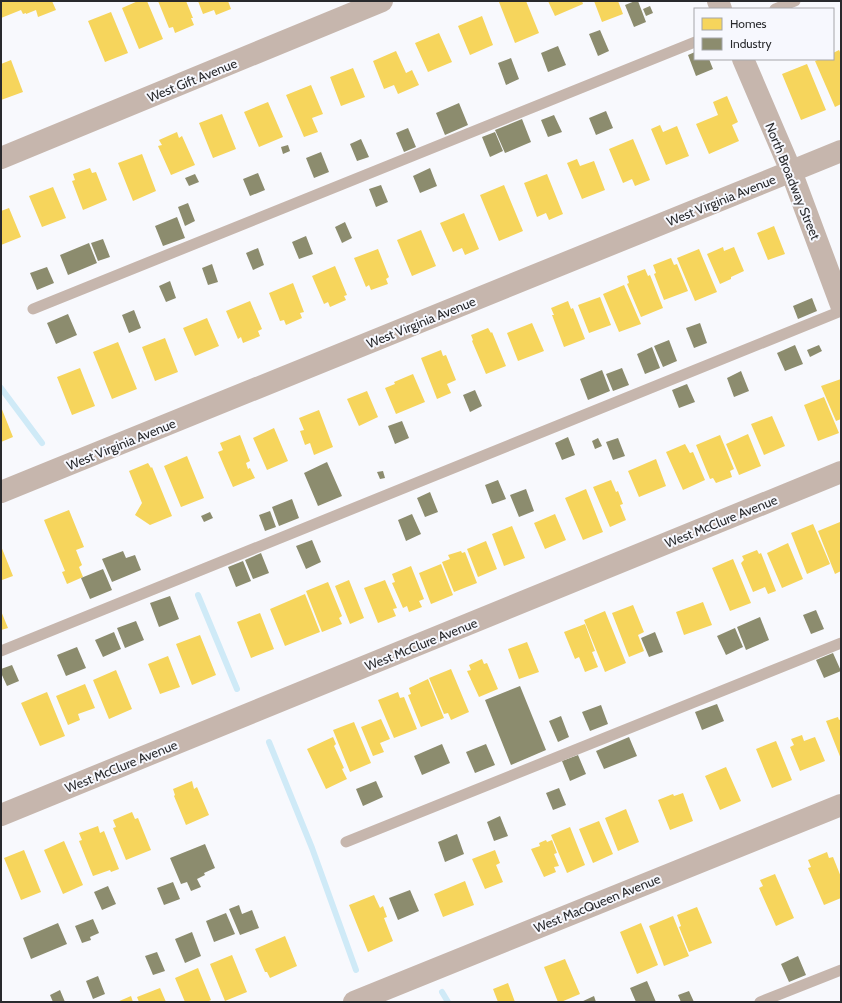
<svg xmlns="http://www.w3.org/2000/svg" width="842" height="1003" viewBox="0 0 842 1003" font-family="Cabin,sans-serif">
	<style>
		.homes { fill: #f6d55c }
		.industry { fill: #8c8c6e }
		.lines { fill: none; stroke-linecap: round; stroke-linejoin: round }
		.stream { stroke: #cfeaf7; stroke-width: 6 }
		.service { stroke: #c6b6ad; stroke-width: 11 }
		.minor { stroke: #c6b6ad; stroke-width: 22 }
		.tertiary { stroke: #c6b6ad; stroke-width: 22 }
		.labels { text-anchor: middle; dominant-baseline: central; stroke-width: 4; stroke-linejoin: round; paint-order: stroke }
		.street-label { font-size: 13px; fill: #292a2d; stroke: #f7f8fe }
	</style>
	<rect width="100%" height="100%" fill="#f8f9fd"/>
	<!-- homes -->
	<path class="homes" d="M1 1H52L56 10 38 17 36 10 26 14V13L23 14 21 10 1 18Z
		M138 1H147L163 39 139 49 122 8Z
		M158 1H186L193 18H191L194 25 175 33 173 27 169 28Z
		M198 1H228L231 9 216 15 214 10 203 14Z
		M500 1H526L539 33 515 43 499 2Z
		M548 1H582L583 4 555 16Z
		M594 1H618L623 14 602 22Z
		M111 12 128 53 105 62 88 21Z
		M482 16 493 45 470 55 458 26Z
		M439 33 452 62 428 72 415 43Z
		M839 50 841 54V104L835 107 815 61 820 59H833V53Z
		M396 51 406 73 412 70 419 85 398 94 394 85 384 89 373 61Z
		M11 60 23 92 1 100V64Z
		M807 64 826 110 801 120 782 74Z
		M353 68 365 97 341 106 330 77Z
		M311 85 323 114 312 118 318 132 304 137 286 95Z
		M727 96 738 122 732 125 739 141 709 154 696 124 718 115 713 102Z
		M268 102 283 137 259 147 244 112Z
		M222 114 236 149 213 158 199 123Z
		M660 125 663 132 677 126 689 156 666 165 651 129Z
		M177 132 179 138 182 136 195 165 171 175 158 146 162 145 159 140Z
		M633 139 650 180 635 186 632 179 623 183 609 149Z
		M142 154 156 191 133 201 118 163Z
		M577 159 580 166 594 161 605 190 582 199 567 163Z
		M90 168 92 173 96 172 107 200 83 210 72 181 75 180 73 174Z
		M547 174 563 214 549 220 546 213 537 217 524 183Z
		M504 185 523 231 499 241 480 195Z
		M53 187 66 218 42 227 29 196Z
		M9 208 21 237 1 245V211Z
		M464 213 479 249 465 255 462 248 453 252 440 223Z
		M774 226 785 254 768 260 757 233Z
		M421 230 436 266 412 276 397 240Z
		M723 247 724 251 734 247 744 271 731 277V279L720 284 707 254Z
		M378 249 389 277 386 279 388 284 371 290 369 285 366 287 354 258Z
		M699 249 717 292 695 301 677 258Z
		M671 258 674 265 677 264 688 291 664 300 654 274 656 273 653 265Z
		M335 266 347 295 344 296 346 300 330 307 328 302 324 304 312 276Z
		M645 269 648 276 650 275 663 308 641 317 627 284 629 283 627 276Z
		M293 283 304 312 300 313 302 318 286 325 284 320 280 321 269 293Z
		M624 285 641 324 619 332 603 294Z
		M600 297 611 325 589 333 578 305Z
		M250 301 262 329 258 331 260 336 243 343 241 337 238 339 226 311Z
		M568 301 571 309 573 308 585 339 564 347 552 315H554L551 308Z
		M207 318 219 346 195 356 183 328Z
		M532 323 544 351 518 361 507 333Z
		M488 328 491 333 492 332 506 366 486 374 472 341 473 340 471 335Z
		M165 338 178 372 155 381 142 347Z
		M118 342 137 389 112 399 93 352Z
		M441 350 443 356 446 355 456 380 447 384 451 393 437 399 421 358Z
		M80 368 95 406 72 415 57 377Z
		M413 374 425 402 396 414 385 388 395 384 394 382Z
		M841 379V419L836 421 821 386Z
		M367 391 378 417 359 426 347 399Z
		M824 397 839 433 818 441 804 405Z
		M1 407 13 437 1 442Z
		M319 410 333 447 314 455 310 443 305 445 300 431 304 430 299 418Z
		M772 416 785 446 764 455 751 424Z
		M274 428 288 461 267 470 253 438Z
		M748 434 761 466 739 475 726 444Z
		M240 435 250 461 246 463 248 469 250 468 255 478 233 487 218 452 223 450 220 443Z
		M720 435 734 469 730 471 732 477 716 483 713 478 710 479 696 445Z
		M685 444 690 453 693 452 705 480 683 490 666 452Z
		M187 456 204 498 181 507 164 466Z
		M656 459 666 486 639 497 628 471Z
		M148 463 151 468 152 467 172 516 150 525 135 515 142 503 129 471Z
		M611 480 616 492 618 491 623 504 620 505 626 520 610 527 593 487Z
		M586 489 603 532 583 540 565 498Z
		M69 510 84 547 76 550 82 565 79 567 83 577 67 584 62 572 65 571 44 520Z
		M555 514 566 540 545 549 534 523Z
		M840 522 841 571 835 574 818 531Z
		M813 524 830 564 807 574 791 533Z
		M512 526 525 558 504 566 492 534Z
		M486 541 497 569 478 577 467 549Z
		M788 543 803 579 782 588 767 553Z
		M1 546 13 576 2 580 1 577Z
		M757 550 759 554 761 553 776 591 768 594 765 587 753 592 741 563 744 560 742 556Z
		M461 551 462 553 465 552 477 583 454 592 442 562 450 559 448 555Z
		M733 559 751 603 730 611 712 568Z
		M441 564 453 595 431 604 419 573Z
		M411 566 424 599 419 601 422 607 409 612 407 606 403 608 392 583 395 582 392 574Z
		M349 580 364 618 350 624 335 586Z
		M385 580 397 608 393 609 396 616 378 623 364 588Z
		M328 582 342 616 339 618 342 624 322 632 306 591Z
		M305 594 320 632 285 646 270 609Z
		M703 602 712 625 684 635 676 612Z
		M633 605 644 632 638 635 644 651 629 657 612 613Z
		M1 611 8 628 1 630Z
		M605 611 626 663 605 672 584 620Z
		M260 613 274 649 251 658 237 622Z
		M585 624 595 651 592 652 598 667 585 672 579 657 575 659 564 632Z
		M200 635 216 675 192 685 176 644Z
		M527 642 539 672 519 679 508 649Z
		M168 656 180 687 160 694 148 664Z
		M482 659 484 664 487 663 498 689 479 697 467 671 471 670 469 665Z
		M451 669 469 712 451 720 448 713 444 714 429 678Z
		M116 670 132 709 109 719 93 680Z
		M428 679 444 718 421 727 408 695 411 694 409 688Z
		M85 684 95 708 78 714 80 720 68 725 56 696Z
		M47 692 65 736 40 746 21 703Z
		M398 692 400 698 404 697 417 729 394 738 378 700Z
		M838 717 839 720 841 719V759L826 721Z
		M381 719 390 739 380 743 384 752 373 756 361 727Z
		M354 722 371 763 350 772 333 730Z
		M802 735 804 741 815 737 825 761 800 771 790 747 794 745 791 739Z
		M333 737 336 744 334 746 344 768 342 769 347 779 326 789 307 749Z
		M776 741 792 780 772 788 756 749Z
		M726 767 741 801 720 810 705 776Z
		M192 781 194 789 197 787 209 815 186 825 174 796 175 795 173 789Z
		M683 793 693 821 670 830 658 800 673 794 674 796Z
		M626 809 639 842 618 851 605 818Z
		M132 812 135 819 138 818 151 850 126 860 113 828 116 827 113 820Z
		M599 821 613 854 593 863 579 829Z
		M98 826 100 833 104 831 119 869 111 872 110 870 93 876 79 841 82 840 79 833Z
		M570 827 585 865 567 873 551 835Z
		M546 840 547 842 552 840 557 853 554 854 559 866 554 867 556 872 544 877 531 849 540 846 539 843Z
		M64 841 83 885 63 894 44 850Z
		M24 850 41 892 21 900 4 858Z
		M495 850 500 863 496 865 503 882 485 889 472 859Z
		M827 852 829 858 833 857 841 877V898L824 905 808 868 811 867 808 860Z
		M775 874 794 918 776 926 759 888 763 886 760 880Z
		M465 881 474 905 443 917 434 894Z
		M374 895 380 908 383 906 387 917 384 918 393 941 368 952 349 905Z
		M697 907 712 943 689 952 679 927 681 926 677 915Z
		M673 916 689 956 664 966 649 926Z
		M641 923 658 965 637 974 620 932Z
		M285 936 297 966 270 978 267 972H265L255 949Z
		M232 955 247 992 225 1001 210 964Z
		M565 959 580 994 561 1002H558L544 967Z
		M198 968 211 1000 209 1001V1002H185L175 978Z
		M508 983 515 1002H498L493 989Z
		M160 988 166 1002H139L137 997Z
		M131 996 133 1002H117Z"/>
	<!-- industry -->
	<path class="industry" d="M635 1H638L646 22 634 27 625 5Z
		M650 6 653 13 646 16 643 9Z
		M600 30 609 51 598 56 589 34Z
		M558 46 566 65 548 72 541 53Z
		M695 52V59H709L713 69 696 76 688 55Z
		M511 58 519 79 506 85 498 63Z
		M459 103 468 125 445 135 436 113Z
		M606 111 613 128 596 135 589 118Z
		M554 115 562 132 548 137 541 120Z
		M522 119 531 142 505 153 495 130Z
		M408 128 416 147 404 152 396 133Z
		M495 132 503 151 490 157 482 137Z
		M361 139 369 157 357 161 350 144Z
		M288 145 290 151 283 154 281 147Z
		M321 152 329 172 314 178 306 158Z
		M430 168 437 186 420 193 413 176Z
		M258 173 265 190 250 196 243 179Z
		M195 174 199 182 189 186 185 178Z
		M381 185 388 202 376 207 369 189Z
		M188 203 195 221 185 226 178 207Z
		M177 217 185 238 163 246 155 226Z
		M345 222 352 238 342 243 335 227Z
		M306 236 313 254 299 259 292 242Z
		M103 239 110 257 98 261 91 243Z
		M89 243 97 263 68 275 60 255Z
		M258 248 264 265 253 270 246 253Z
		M212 264 218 282 208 285 202 268Z
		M47 267 54 283 37 290 30 273Z
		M170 281 176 298 166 302 159 286Z
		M812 298 817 311 798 319 793 306Z
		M134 310 141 328 129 333 122 315Z
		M68 314 77 335 56 344 47 323Z
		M700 323 707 343 694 348 686 328Z
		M669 340 677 361 663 367 654 346Z
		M795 345 803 364 785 371 777 353Z
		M819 345 822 351 810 357 807 350Z
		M652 347 660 368 645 374 637 354Z
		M622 368 629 385 613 391 606 374Z
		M602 370 610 391 588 400 580 379Z
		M741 371 749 391 734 397 727 378Z
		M687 384 695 402 679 408 672 390Z
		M475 390 482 406 470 412 463 395Z
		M402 421 409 438 395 444 388 426Z
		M568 437 575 455 562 460 555 443Z
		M598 438 602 446 595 449 592 441Z
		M618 438 625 456 613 460 606 442Z
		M327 462 342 496 318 506 304 473Z
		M383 471 385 478 380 479 377 472Z
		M498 480 506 499 492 504 485 485Z
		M526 489 534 511 519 517 510 495Z
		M430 492 438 512 425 517 417 498Z
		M292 499 299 518 279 526 272 507Z
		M270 511 276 527 265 531 259 515Z
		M210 512 213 518 204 522 201 516Z
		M412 514 421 534 406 541 398 520Z
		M312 540 321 562 306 569 296 546Z
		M123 551 126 558 135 555 141 570 112 582 102 559Z
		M261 553 269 573 253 579 245 560Z
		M243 561 251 581 236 587 228 567Z
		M103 569 112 590 90 599 81 578Z
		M170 596 179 619 159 627 150 603Z
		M816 610 824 629 811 634 803 615Z
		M760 617 769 640 746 650 737 627Z
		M136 621 144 640 125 648 117 628Z
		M735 628 743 647 726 655 717 636Z
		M114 632 121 649 103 657 95 640Z
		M655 632 663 652 649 657 641 638Z
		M77 647 86 668 66 676 57 655Z
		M833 653 841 671 824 678 816 660Z
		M12 665 19 681 7 686 1 673V669Z
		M520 686 546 750 511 765 485 700Z
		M717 704 724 721 702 730 695 712Z
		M601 705 608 724 590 731 582 712Z
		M561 716 569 737 558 742 549 721Z
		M629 737 637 756 604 769 596 751Z
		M442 744 450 763 422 775 414 756Z
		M486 744 495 765 475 773 466 752Z
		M578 755 586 774 570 781 562 761Z
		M376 781 383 797 363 806 356 789Z
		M559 788 566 805 553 810 546 793Z
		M500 816 508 836 494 841 487 822Z
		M457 834 464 854 445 862 438 842Z
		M205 844 215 868 204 873 205 875 197 879 201 887 191 891 187 882 181 884 170 858Z
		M173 882 180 899 164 905 157 888Z
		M108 886 116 904 102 910 94 892Z
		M410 890 419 911 398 920 389 898Z
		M239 905 242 914 252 910 259 928 240 935 229 909Z
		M226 913 235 934 214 942 206 921Z
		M93 919 99 933 90 937 91 940 82 943 75 926Z
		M58 923 67 944 31 959 23 938Z
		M192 932 201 956 185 963 175 939Z
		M157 952 165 971 153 975 145 956Z
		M798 956 806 975 789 982 781 964Z
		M98 976 105 994 93 999 86 981Z
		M647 981 656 1002H636L630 988Z
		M60 990 65 1002H53L50 995Z
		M689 991 694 1002H681L678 995Z
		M594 996 596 1002H581Z"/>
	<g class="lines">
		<!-- stream -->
		<path class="stream" d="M1 388 42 443
			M198 595 237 689
			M269 742 312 848 356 970
			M442 992 448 1002"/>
		<!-- service -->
		<path class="service" d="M775 9 795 1
			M33 309 695 42
			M1 651 841 311
			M346 842 841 643
			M760 1002 841 970"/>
		<!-- minor -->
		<path class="minor" d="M718 1 721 9
			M743 59 791 171 841 305
			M1 158 382 1
			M1 492 841 151
			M354 1002 841 805"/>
		<!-- tertiary -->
		<path class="tertiary" d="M1 815 841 472"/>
	</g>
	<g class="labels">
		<!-- street labels -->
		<g class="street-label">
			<text transform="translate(192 80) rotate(-22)">West Gift Avenue</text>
			<text transform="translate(793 181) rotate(68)">North Broadway Street</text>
			<text transform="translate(721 200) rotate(-22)">West Virginia Avenue</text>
			<text transform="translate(421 322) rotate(-22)">West Virginia Avenue</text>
			<text transform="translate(121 444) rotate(-22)">West Virginia Avenue</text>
			<text transform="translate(721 521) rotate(-22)">West McClure Avenue</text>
			<text transform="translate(421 644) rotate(-22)">West McClure Avenue</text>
			<text transform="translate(121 766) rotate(-22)">West McClure Avenue</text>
			<text transform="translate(597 903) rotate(-22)">West MacQueen Avenue</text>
		</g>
	</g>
	<!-- border -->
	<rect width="842" height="1003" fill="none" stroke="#292a2d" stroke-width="4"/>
	<!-- legend -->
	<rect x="694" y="8" width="140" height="52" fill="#f7f8fe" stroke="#a5a6aa"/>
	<rect x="702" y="18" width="20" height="12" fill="#f6d55c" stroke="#a5a6aa"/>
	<text x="730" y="28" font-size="12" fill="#292a2d">Homes</text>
	<rect x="702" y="38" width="20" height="12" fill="#8c8c6e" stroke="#a5a6aa"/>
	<text x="730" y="48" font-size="12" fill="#292a2d">Industry</text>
</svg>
